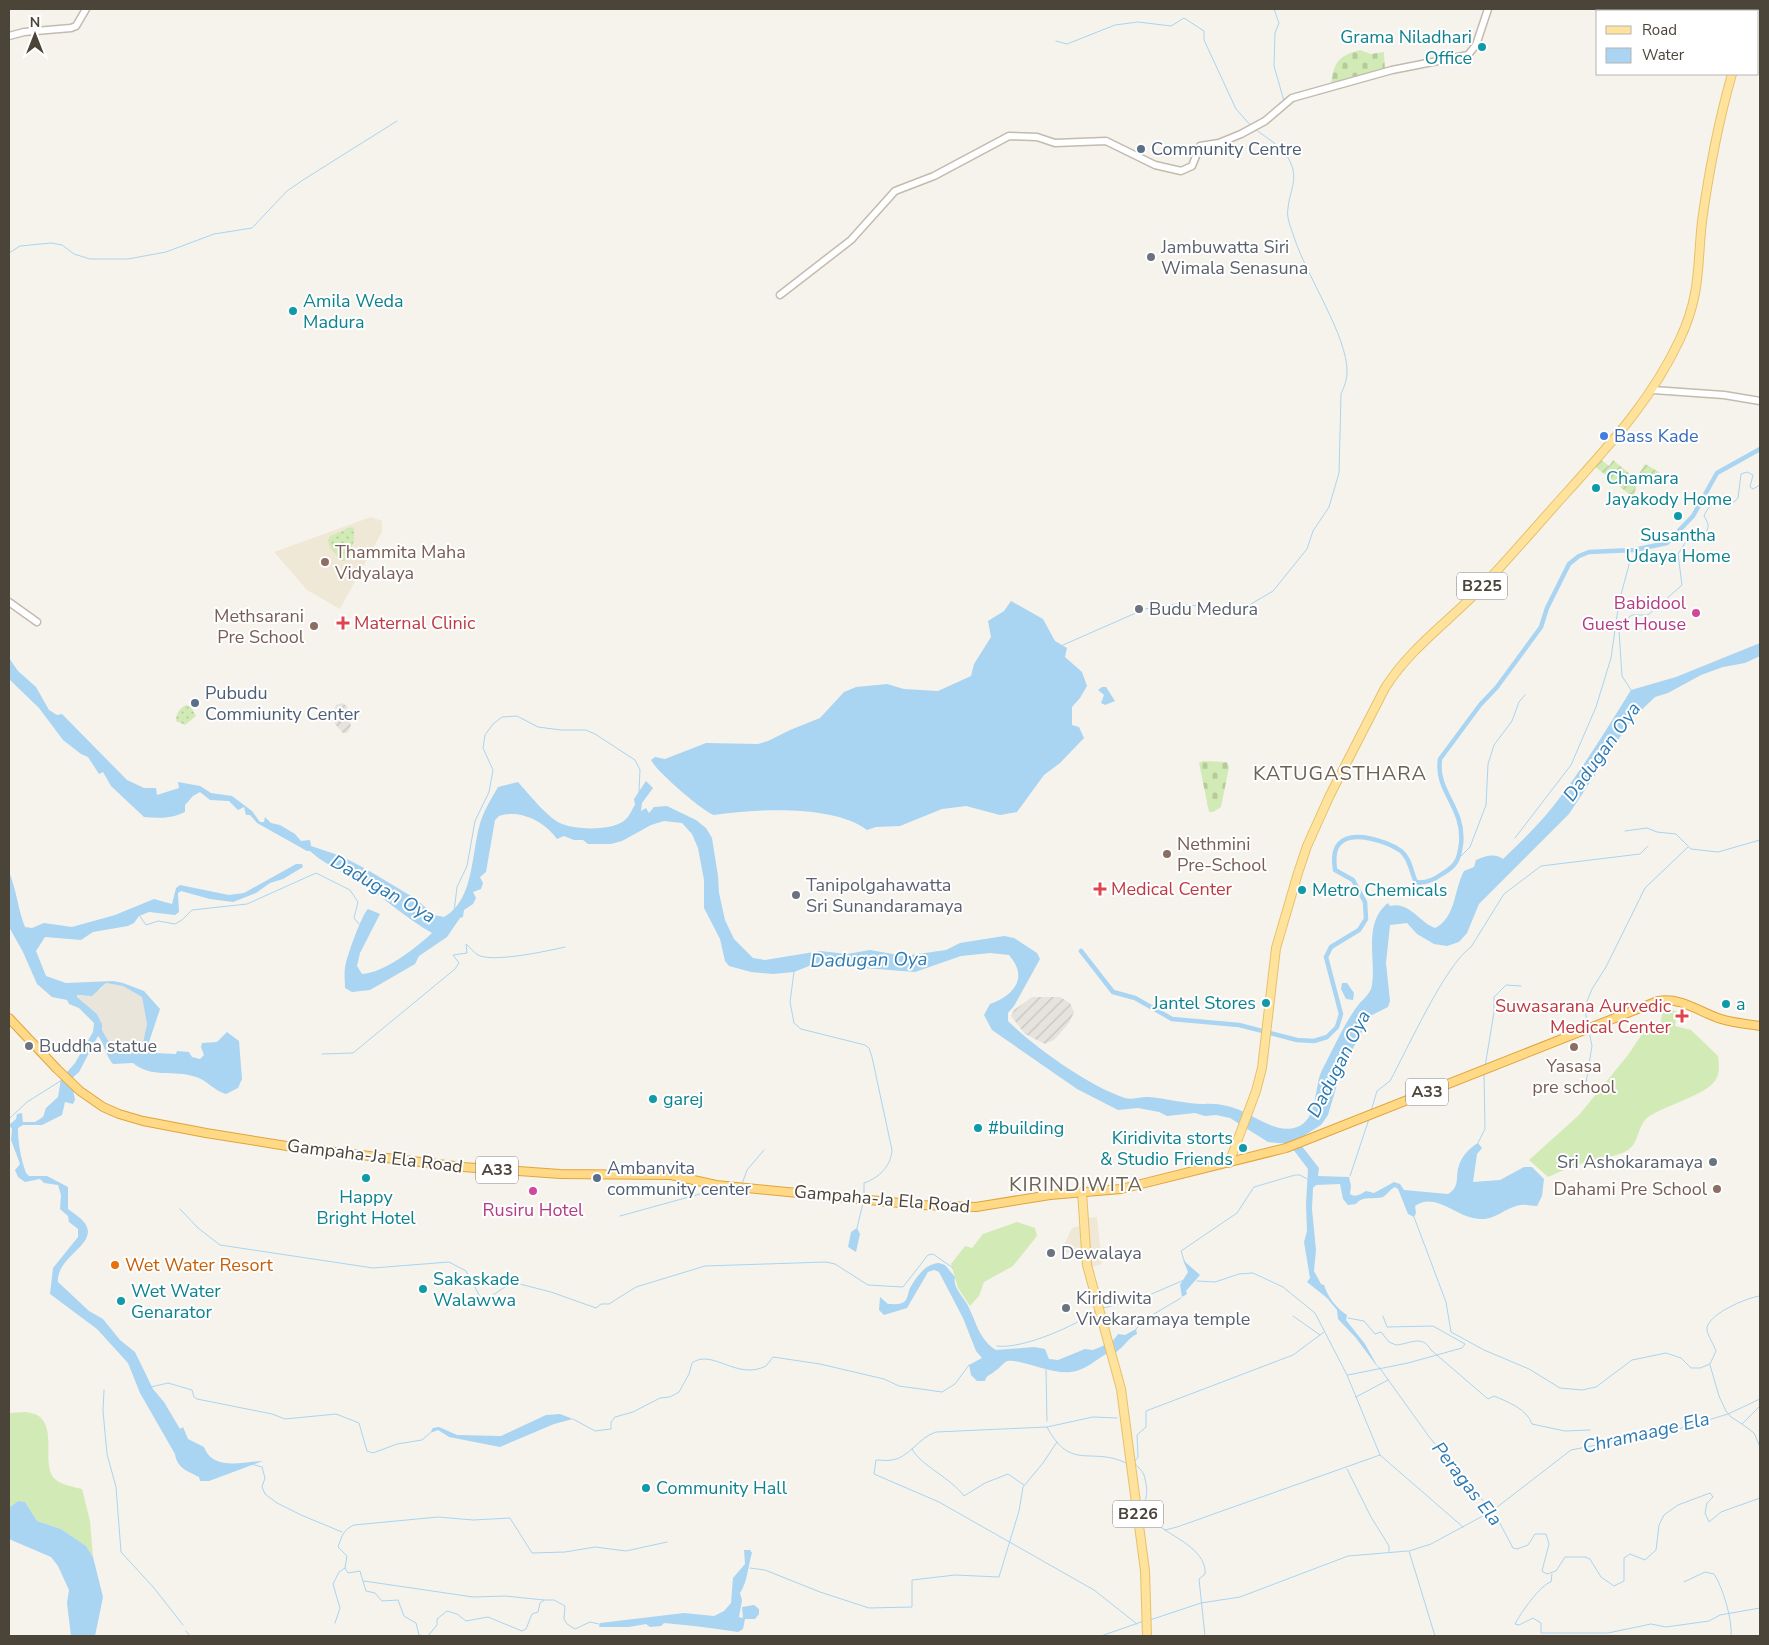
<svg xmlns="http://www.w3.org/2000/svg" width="1769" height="1645" viewBox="0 0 1769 1645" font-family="'Nunito Sans',sans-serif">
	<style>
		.residential { fill: #eae5da }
		.industrial { fill: url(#industrial-furrows) }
		.education { fill: #efe8d6 }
		.grass { fill: #d2eab5 }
		.cemetery { fill: url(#cemetery-stones) }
		.park { fill: url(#park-dots) }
		.garden { fill: url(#garden-furrows) }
		.water { fill: #a9d4f2; fill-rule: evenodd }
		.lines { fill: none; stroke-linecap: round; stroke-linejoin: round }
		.stream { stroke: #a9d4f2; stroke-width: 1 }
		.canal { stroke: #a9d4f2; stroke-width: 4.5 }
		.tertiary-casing { stroke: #c2bbae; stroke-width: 9 }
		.primary-casing { stroke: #e6c16a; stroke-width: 10 }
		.trunk-casing { stroke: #e0a43c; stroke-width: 10 }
		.tertiary { stroke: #fff; stroke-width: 6 }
		.primary { stroke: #ffe39c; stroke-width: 8 }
		.trunk { stroke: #ffd985; stroke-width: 8 }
		.culture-dot { fill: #0f9aa8; stroke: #fff; stroke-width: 2 }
		.service-dot { fill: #5c6f8a; stroke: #fff; stroke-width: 2 }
		.worship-dot { fill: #6b7280; stroke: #fff; stroke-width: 2 }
		.shop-dot { fill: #3f7fe0; stroke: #fff; stroke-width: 2 }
		.education-dot { fill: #8d6e63; stroke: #fff; stroke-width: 2 }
		.hotel-dot { fill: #d1479c; stroke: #fff; stroke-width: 2 }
		.health-dot { fill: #e0444e; stroke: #fff; stroke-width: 2 }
		.food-dot { fill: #e8710a; stroke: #fff; stroke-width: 2 }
		.labels { text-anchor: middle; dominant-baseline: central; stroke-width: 4; stroke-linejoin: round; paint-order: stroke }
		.shield { fill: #fff; stroke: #817c74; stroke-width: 1 }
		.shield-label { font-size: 16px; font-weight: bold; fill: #4b4439 }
		.culture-label { font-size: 18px; fill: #0d838f; stroke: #fff; text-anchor: start }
		.service-label { font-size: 18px; fill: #4e5e75; stroke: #fff; text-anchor: start }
		.worship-label { font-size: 18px; fill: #5b616d; stroke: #fff; text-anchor: start }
		.shop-label { font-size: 18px; fill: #366cbe; stroke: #fff; text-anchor: start }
		.education-label { font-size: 18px; fill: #785e54; stroke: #fff; text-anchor: start }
		.hotel-label { font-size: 18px; fill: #b23c85; stroke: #fff; text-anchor: end }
		.health-label { font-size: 18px; fill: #be3a42; stroke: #fff; text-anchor: start }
		.street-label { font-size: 18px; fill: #4b4439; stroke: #fff }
		.food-label { font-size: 18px; fill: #c56008; stroke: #fff; text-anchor: start }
		.water-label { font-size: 19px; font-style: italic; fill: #2e7ab2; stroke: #fff }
		.quarter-label { font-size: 20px; letter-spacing: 1px; fill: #6e6250; stroke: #fff }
	</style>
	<defs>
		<pattern id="industrial-furrows" width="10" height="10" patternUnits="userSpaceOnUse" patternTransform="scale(1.25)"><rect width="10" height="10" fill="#e6e2dd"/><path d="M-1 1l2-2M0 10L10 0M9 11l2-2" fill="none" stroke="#c7c3be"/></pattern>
		<pattern id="cemetery-stones" width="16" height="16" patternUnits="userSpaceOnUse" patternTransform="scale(1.25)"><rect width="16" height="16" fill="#d2eab5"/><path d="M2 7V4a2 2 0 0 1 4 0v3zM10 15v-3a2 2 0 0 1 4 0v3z" fill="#b6ca9c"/></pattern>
		<pattern id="park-dots" width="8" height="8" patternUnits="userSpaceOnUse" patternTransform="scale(1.25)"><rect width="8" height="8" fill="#d2eab5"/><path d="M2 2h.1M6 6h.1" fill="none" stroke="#b6ca9c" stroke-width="1.8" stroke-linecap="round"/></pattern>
		<pattern id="garden-furrows" width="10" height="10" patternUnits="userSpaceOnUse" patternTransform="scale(1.25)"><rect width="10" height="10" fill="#d2eab5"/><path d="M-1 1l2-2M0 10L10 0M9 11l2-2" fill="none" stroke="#b6ca9c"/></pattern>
	</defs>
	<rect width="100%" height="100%" fill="#f6f3ec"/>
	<!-- residential -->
	<path class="residential" d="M106 983 123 986 142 997 147 1024 142 1047 115 1053 102 1030V1024L97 1014 77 997 76 995 84 996 101 989Z"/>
	<!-- industrial -->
	<path class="industrial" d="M342 703 347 706 351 727 347 733H343L335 724V708L336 705Z
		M1032 997H1060L1070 1003 1074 1012 1069 1023 1054 1040 1045 1044 1025 1034 1011 1016 1014 1010Z"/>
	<!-- education -->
	<path class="education" d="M371 517 382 521V532L340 609 307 590 274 552Z
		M1097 1217 1102 1264 1092 1267 1086 1252 1065 1253 1063 1247 1072 1228 1084 1225 1087 1218Z"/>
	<!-- grass -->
	<path class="grass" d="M1671 1009 1677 1012 1675 1026 1691 1030 1718 1056C1719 1064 1720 1072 1716 1079 1708 1095 1664 1105 1647 1118 1637 1127 1639 1143 1628 1150 1619 1156 1604 1157 1594 1160 1578 1164 1563 1170 1548 1177L1529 1160 1579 1115 1628 1055 1646 1028 1661 1022 1662 1013Z
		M1017 1222 1035 1228 1037 1236 1013 1266 984 1282 979 1296 970 1306 958 1288 951 1264 965 1246 972 1248 983 1234Z
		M26 1412C30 1413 37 1414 40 1417 57 1433 40 1466 56 1480 62 1485 74 1487 82 1489L90 1521 93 1557 86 1546 61 1529 37 1521 25 1502 18 1501 9 1508V1413Z"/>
	<!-- cemetery -->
	<path class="cemetery" d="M1360 50 1371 54 1384 52 1385 71 1331 84C1334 62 1338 56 1360 50Z
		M1203 761 1227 762 1229 767 1221 807 1213 812H1209L1199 763Z"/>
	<!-- park -->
	<path class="park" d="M351 527 354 528V541L345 561H342L330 548 328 540 330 536Z
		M186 705 191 707 196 716 185 725 176 721C176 713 179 709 186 705Z"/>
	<!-- garden -->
	<path class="garden" d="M1599 458 1609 466 1613 460 1636 479 1645 464 1659 472 1657 484 1652 485 1637 482 1634 498 1593 465Z"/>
	<!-- water -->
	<path class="water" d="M1011 601 1043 619 1055 641 1067 648 1065 657 1082 672 1087 686 1080 698 1072 707V725L1079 727 1084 738 1060 763 1044 775 1017 812 1000 815 966 806 942 809 900 826 876 827 867 830C833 804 755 809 714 815 702 811 656 771 651 760L655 757 665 759 706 743 758 744 768 741 790 730 820 718 844 692 856 687 887 684 904 689 938 691 971 676 974 664 991 637 988 621 1004 611Z
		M1760 643V656L1745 663 1723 667 1701 675 1668 693 1655 697 1632 719 1569 814 1479 904 1467 933 1459 942 1447 946 1434 944 1417 934 1407 923 1390 925 1386 963 1390 1001 1388 1007 1368 1017 1361 1034 1342 1068 1328 1115 1321 1125 1297 1140 1319 1168 1318 1176 1349 1177 1351 1186 1350 1194C1355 1198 1361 1194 1366 1191L1374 1193 1394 1182 1400 1184 1404 1190 1448 1194C1459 1188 1456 1179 1458 1169 1460 1158 1469 1148 1478 1143L1482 1148 1477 1154 1473 1182 1500 1180 1524 1167H1532L1544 1179 1542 1196 1537 1206C1532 1206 1526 1204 1521 1205 1502 1208 1495 1223 1473 1218 1454 1214 1434 1192 1415 1206L1416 1213 1414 1217 1408 1214 1398 1189 1395 1187C1390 1189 1388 1194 1383 1197 1373 1200 1363 1195 1356 1204L1348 1205 1343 1199 1340 1184 1316 1185 1313 1188 1312 1209 1316 1250 1314 1271 1321 1284 1324 1285C1328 1297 1336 1308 1347 1315L1346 1320 1365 1344 1379 1369 1356 1338 1338 1319 1337 1310 1327 1298 1307 1282 1310 1278 1304 1242 1307 1231 1306 1204 1308 1169 1289 1144 1268 1142 1230 1118 1216 1115 1205 1116 1195 1113 1167 1116 1159 1112 1138 1108 1118 1110 1077 1089 992 1030 984 1015 990 1004C1014 995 1029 978 1009 955L990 953 961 956 915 972 814 964 794 972 773 974 751 972 729 966 725 961 720 939 704 908V880L698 848 692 834 682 823 664 821 651 825 622 841 611 844H588L583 840H574L564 836 557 839C544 821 520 809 499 816L495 820 486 872 480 877 483 883 481 889 473 892 476 898 473 904 464 910 463 917 460 918 447 937 419 956 415 964 370 990 352 992 345 988C345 982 344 974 345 968 346 958 362 914 368 909L380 914 360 953 357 966 362 974C384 973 416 948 432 933 407 919 386 899 362 884 345 872 325 865 310 851H307L257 823 250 815H246L244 807 238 810 229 801 210 800 200 792 193 796 185 805V812C171 819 159 818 144 817L111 786 103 772 99 774 88 757 81 754 63 740 39 708 9 679V658L18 671 36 687 49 710 57 715 62 714 127 780 144 788H156L157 795 179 788 178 782 200 786 211 793 232 796 252 811 260 822H264L265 817 271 823 280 825 295 834 301 841 310 840 311 846 341 856 366 869 416 899 434 915 444 917C477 899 470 846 483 815 487 805 493 796 498 787L518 782C528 793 547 817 560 823 574 830 616 832 627 818 630 815 632 809 635 805L634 799 646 781 653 788 642 803 641 811 646 808 649 813 654 807 667 806 696 820 706 828 712 838 718 876 719 893 725 920 734 939 753 958 765 960 820 951 847 954 870 950 904 956 946 950 960 943 1004 936 1014 938 1037 953 1040 959 1014 1006 1008 1013V1021C1034 1047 1090 1087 1125 1098 1132 1100 1139 1097 1147 1097 1166 1098 1185 1104 1204 1104 1218 1103 1231 1106 1244 1112 1259 1119 1279 1134 1297 1127 1318 1120 1314 1086 1322 1070 1334 1048 1344 1023 1359 1004 1364 998 1371 993 1372 985 1376 958 1363 923 1388 903L1390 906C1409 901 1419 922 1435 928 1456 918 1454 889 1464 871L1474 867 1476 860C1486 856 1494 853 1503 859 1519 844 1537 826 1551 809 1581 772 1606 730 1631 690L1676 677Z
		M1102 687H1106L1115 701 1105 705 1101 703 1104 695 1098 690Z
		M296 864H302L303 867 283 879 270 883 256 893 233 902 210 899 181 891 178 893 179 912 175 915 149 912 139 916 134 923 128 926 93 932 81 940 45 937 36 951 46 976 66 983 113 981 123 983 144 991 160 1009 148 1045V1049L155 1053 176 1054 177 1051 189 1052 192 1057 200 1059 204 1055 201 1047 202 1043 217 1042 227 1032 239 1041 242 1079 238 1088 226 1094C214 1091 207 1080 196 1077 173 1069 152 1079 133 1063L113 1064C105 1055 104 1042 98 1036L79 1072 71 1079 75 1100 73 1104 65 1102 62 1115 42 1125H23L18 1128C18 1144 21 1159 26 1173L29 1176H47L68 1187V1209C73 1213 83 1219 86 1225 97 1245 56 1257 58 1282L89 1311 103 1319 120 1340 135 1352 153 1389 164 1402 180 1429 183 1427 188 1439 204 1447C213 1471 242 1462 263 1461L209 1481H200L199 1477C187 1471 177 1468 175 1454L140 1393 128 1363 97 1329 50 1294 53 1268 78 1237V1229L69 1222 68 1216 60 1209 61 1195 58 1185 44 1183 40 1179 25 1182 18 1177 15 1170 20 1164 11 1140 12 1129 9 1125 16 1119 17 1114 22 1113 23 1122H35L43 1117 46 1108 58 1097 61 1079 75 1063 93 1032 94 1023 79 1008 69 1004 67 1000 52 997 37 984 23 952 9 927V872C17 891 18 910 25 927L32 928 44 923 72 927 115 915 154 899 172 904 176 888 180 885 229 895 244 893ZM106 983 123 986 142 997 147 1024 142 1047 136 1046 124 1049 122 1053H115L102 1030V1024L97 1014 77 997V995L92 996Z
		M1342 983H1347L1354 993 1353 1000 1346 999 1341 989Z
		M857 1228 860 1234 856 1252 848 1247 851 1232Z
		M1183 1260 1200 1275 1186 1291 1187 1294 1182 1297 1180 1285 1188 1272Z
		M939 1263 945 1265 955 1277C952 1288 965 1298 969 1308 977 1324 979 1339 996 1350L1034 1347 1045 1349 1049 1359 1058 1360 1085 1349 1093 1350 1112 1342 1118 1334 1125 1335 1136 1329 1137 1334C1129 1337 1124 1347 1115 1353L1114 1350C1099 1356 1088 1370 1071 1372 1053 1375 1018 1358 1007 1361 1003 1363 999 1369 995 1371 991 1375 986 1375 985 1381H977L971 1375 969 1365 982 1358 976 1351 963 1318 939 1272 934 1270 928 1272 907 1308 884 1315 879 1310 880 1297 888 1304C893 1304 900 1305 904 1302 908 1299 908 1292 910 1288 917 1276 925 1264 939 1263Z
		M560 1414 573 1419 554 1424 500 1447 449 1437 438 1430 430 1433 433 1428 439 1427 457 1435 501 1436 546 1415Z
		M18 1501 25 1502 37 1521 61 1529 86 1546 93 1557 103 1597 95 1636H71L67 1603 69 1590 58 1566 51 1557 9 1539V1508Z
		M744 1550H750L752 1553C748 1565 748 1581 740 1593L742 1600 739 1617 743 1618 742 1607 754 1605 759 1609V1614L755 1619H745L743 1629 738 1632C713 1628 688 1625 664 1623L661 1626 650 1627 646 1624 629 1627H599L600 1623 684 1613 714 1616 724 1611 731 1603 733 1578 745 1564Z"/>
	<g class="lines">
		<!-- stream -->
		<path class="stream" d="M1056 41 1067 44 1115 25 1138 22 1171 26 1184 18 1204 31V40L1236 109 1252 127
			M1262 119 1284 101 1274 66 1275 33 1279 23 1274 9
			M9 253 20 246 51 243 62 245 74 254 90 259H128L166 252 214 234 252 228 287 191 303 180 397 121
			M9 286V288
			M1063 645 1145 609 1176 604 1237 609 1246 607 1273 591 1307 549 1313 531 1329 507 1339 473 1341 394C1344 387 1347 380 1347 372 1348 337 1306 275 1294 237 1291 228 1286 217 1288 208 1289 195 1296 183 1293 170 1289 150 1269 140 1255 129
			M1631 690 1622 676 1619 631 1624 621 1632 615H1648L1682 585 1678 554 1689 537 1693 534 1704 535C1710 527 1709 524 1704 516 1710 501 1720 502 1734 502L1738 498 1741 474 1747 472 1753 475 1750 487 1753 489 1760 485
			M1625 831 1647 828 1657 832 1676 834 1691 849 1718 852 1760 840
			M1515 838 1571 765 1596 707 1611 658 1619 602 1630 561 1628 550
			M1459 858 1470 847 1486 805 1488 764 1494 745 1512 721 1519 702 1525 695
			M454 912 457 887 467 866 475 821 489 792 493 770 483 748 485 735 493 724 502 717 517 716 538 727 561 730H586L595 734 635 760 640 770 639 792
			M139 915 146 925 158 921 175 924 182 920 192 910 247 904 316 873 350 890 358 902 354 918 359 924
			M794 972 790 1002 794 1023 801 1029 865 1045 869 1048 872 1057 892 1150C891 1166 879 1178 864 1183V1195
			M1587 1025 1585 1006 1592 989 1606 967 1645 888 1688 847
			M322 1054 353 1053 455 969 459 963 453 955 467 953 466 944C470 947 473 952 478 955 493 963 547 951 565 947
			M1485 1067 1494 1012V997L1506 985 1521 986
			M1586 1083 1592 1046 1589 1031
			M1371 1111 1377 1091 1390 1081C1407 1050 1445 965 1471 947L1504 894 1541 866 1640 854 1648 846
			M9 1119 27 1102 62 1080
			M1478 1143 1485 1129 1484 1073
			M1350 1176 1369 1119
			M742 1184 747 1170 764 1150
			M180 1209 198 1228 220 1245 373 1268 449 1262 466 1271 483 1302 512 1282 551 1292 596 1308 601 1304H609L636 1287 705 1266 826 1262 835 1264 868 1285 903 1287 928 1255 933 1254 953 1268
			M620 1216 707 1192 741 1194 742 1191
			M1414 1217 1446 1302 1451 1332 1484 1350 1529 1369 1560 1388 1582 1390 1596 1387 1632 1360 1666 1353 1681 1358 1691 1368H1700L1710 1364 1716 1351C1714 1345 1708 1336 1707 1330 1705 1315 1748 1297 1760 1296
			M857 1228 863 1203
			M1185 1263 1181 1251 1237 1213 1254 1187 1295 1175H1300L1307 1179
			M1197 1281 1215 1282 1239 1274 1253 1273 1283 1287 1315 1313 1347 1375 1380 1455 1463 1527
			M1104 1308 1147 1296 1184 1280
			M1293 1316 1320 1335
			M1348 1318 1364 1321 1375 1334 1381 1332 1389 1342 1396 1345C1410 1344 1422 1334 1431 1350L1488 1399 1494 1396C1508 1402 1527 1409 1532 1424L1565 1431 1590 1430
			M1136 1329 1147 1318 1181 1298
			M1324 1332 1293 1355 1146 1411V1427L1137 1435 1138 1457 1134 1462C1138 1468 1144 1471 1145 1479 1153 1508 1128 1506 1165 1530L1177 1527 1380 1455
			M997 1346C1021 1350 1078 1325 1097 1310
			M1710 1365 1719 1396 1726 1411 1731 1417 1742 1424 1760 1406
			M1379 1367 1430 1438 1496 1516 1513 1548 1517 1549 1528 1545 1535 1534H1546L1549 1544 1542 1571 1547 1574 1556 1571 1565 1557H1585L1590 1559 1601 1577 1614 1586 1624 1581V1558L1630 1554 1645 1560 1656 1550 1659 1525 1664 1515 1678 1505 1710 1493 1713 1497 1707 1503 1705 1513 1709 1522 1721 1512 1760 1498
			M1046 1370 1047 1421
			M1348 1375 1408 1363 1462 1348 1465 1344 1433 1326 1387 1327 1383 1316
			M151 1387 168 1383 192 1390 194 1397 197 1399 272 1414 285 1419 336 1414 359 1423 367 1451 373 1453 397 1444 422 1440 430 1433
			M104 1390 103 1411 107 1454 116 1487 121 1552 154 1588 183 1625
			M1356 1397 1388 1380
			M1117 1418 1093 1417 1047 1427 936 1432C919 1437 909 1458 892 1460 887 1461 881 1460 876 1460L874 1474 939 1502 1064 1573 1094 1590 1137 1624
			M573 1419 595 1431 611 1429V1422L615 1417 633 1412 660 1398 670 1397 679 1392 689 1374 692 1363C712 1348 737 1381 766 1366L773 1357 820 1364 884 1379 899 1386 942 1392 955 1384 969 1365
			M1742 1424 1754 1433 1760 1447
			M1047 1427C1071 1473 1092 1445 1128 1464
			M912 1449C919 1464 952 1479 964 1496L985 1483 1008 1474 1024 1485
			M251 1464 262 1467 265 1478 262 1487 265 1494 277 1503 301 1515 342 1532
			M1347 1469 1371 1517 1389 1546V1552
			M1165 1530C1180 1540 1207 1553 1205 1574L1199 1579 1205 1636
			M750 1568 765 1570 820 1592 869 1608 912 1607V1580L955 1575 999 1577 1019 1511 1023 1487 1043 1463 1057 1442
			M1552 1574 1551 1582C1541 1584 1520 1614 1515 1624L1519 1625 1533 1618 1541 1623V1633H1608L1651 1624 1666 1627 1709 1621 1720 1615 1760 1608
			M364 1581 473 1597 505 1596 544 1600
			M1684 1582 1705 1572 1714 1574C1723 1587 1733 1622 1731 1636
			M1150 1620 1201 1603 1240 1597 1348 1556 1408 1551
			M335 1623 340 1608 333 1584 339 1572 345 1568
			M186 1631 190 1636
			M424 1636 419 1635 416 1623 404 1616 398 1600 382 1601 375 1593 366 1591 360 1571 348 1573 345 1568 347 1556 338 1547C342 1536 343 1530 354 1525L438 1517 473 1520 510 1518 532 1553 565 1552 595 1547 626 1551 667 1542
			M428 1636 437 1625V1619L447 1611 457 1614 466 1621 488 1617 522 1631 526 1629 532 1614 538 1612 540 1603 544 1600H554L565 1606 564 1619 567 1624 575 1629 590 1622 599 1624
			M1101 1636 1144 1621
			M1435 1636 1409 1551 1431 1544 1492 1511 1571 1450 1678 1429 1728 1414 1760 1399"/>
		<!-- canal -->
		<path class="canal" d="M1081 951 1113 992 1135 998 1172 1019 1239 1025 1297 1040 1314 1041 1327 1037 1337 1027 1341 1014 1326 957 1331 947 1359 930 1366 919 1365 902 1353 880 1335 870C1334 861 1333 851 1339 844 1352 829 1388 842 1401 851 1410 858 1411 872 1416 882 1425 884 1435 879 1442 874 1456 866 1459 860 1461 844 1465 807 1435 792 1440 759L1480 705 1497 687 1541 627 1547 608 1569 564 1579 556 1589 552 1634 550 1667 543 1693 516 1717 473 1760 449"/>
		<defs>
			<path id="tertiary" d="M9 36 24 32 71 28 76 26 86 9
				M780 295 851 240 895 191 934 176 1009 136 1037 137 1055 143 1106 141 1155 165 1181 171 1192 166 1200 146 1219 143 1241 134 1265 121 1292 98 1392 70 1468 55 1476 45 1488 9
				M1653 390 1724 395 1760 401
				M9 602 37 622"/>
			<path id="primary" d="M1745 11V9
				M1229 1163 1256 1091 1262 1068 1276 948 1298 873 1307 846 1330 795 1385 688C1409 650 1444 625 1476 593 1508 560 1538 524 1569 490 1613 441 1652 399 1680 339 1701 294 1697 267 1702 221 1709 171 1718 123 1732 74
				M1082 1192 1087 1265 1121 1389 1145 1571 1147 1636"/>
			<path id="trunk" d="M9 1018 57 1069 80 1091 103 1107 119 1114 143 1121 206 1133 293 1147 463 1167 560 1174 671 1175 716 1185 920 1205 976 1207 1050 1195 1121 1189 1286 1148 1658 1001C1682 997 1699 1012 1721 1019 1734 1023 1747 1024 1760 1026"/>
		</defs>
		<!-- tertiary casing -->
		<use href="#tertiary" class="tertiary-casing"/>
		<!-- primary casing -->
		<use href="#primary" class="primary-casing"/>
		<!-- trunk casing -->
		<use href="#trunk" class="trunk-casing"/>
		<!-- tertiary -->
		<use href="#tertiary" class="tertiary"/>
		<!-- primary -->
		<use href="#primary" class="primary"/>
		<!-- trunk -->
		<use href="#trunk" class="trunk"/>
	</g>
	<!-- markers -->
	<g class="culture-dot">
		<circle cx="1482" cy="47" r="5"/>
		<circle cx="293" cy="311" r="5"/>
		<circle cx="1596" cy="488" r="5"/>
		<circle cx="1678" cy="516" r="5"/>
		<circle cx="1302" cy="890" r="5"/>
		<circle cx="1266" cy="1003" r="5"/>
		<circle cx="1726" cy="1004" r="5"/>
		<circle cx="653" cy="1099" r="5"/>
		<circle cx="978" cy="1128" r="5"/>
		<circle cx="1243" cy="1148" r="5"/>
		<circle cx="366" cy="1178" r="5"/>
		<circle cx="423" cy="1289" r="5"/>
		<circle cx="121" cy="1301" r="5"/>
		<circle cx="646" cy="1488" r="5"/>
	</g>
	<g class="service-dot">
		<circle cx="1141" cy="149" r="5"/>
		<circle cx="195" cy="703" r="5"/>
		<circle cx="597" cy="1178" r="5"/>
	</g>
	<g class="worship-dot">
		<circle cx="1151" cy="257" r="5"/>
		<circle cx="1139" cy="609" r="5"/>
		<circle cx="796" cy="895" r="5"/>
		<circle cx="29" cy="1046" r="5"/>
		<circle cx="1713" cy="1162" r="5"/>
		<circle cx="1051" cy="1253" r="5"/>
		<circle cx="1066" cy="1308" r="5"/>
	</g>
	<circle class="shop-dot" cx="1604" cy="436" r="5"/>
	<g class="education-dot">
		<circle cx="325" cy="562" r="5"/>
		<circle cx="314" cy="626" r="5"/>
		<circle cx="1167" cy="854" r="5"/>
		<circle cx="1574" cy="1047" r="5"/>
		<circle cx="1717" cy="1189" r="5"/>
	</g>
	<g class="hotel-dot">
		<circle cx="1696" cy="613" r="5"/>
		<circle cx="533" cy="1191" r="5"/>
	</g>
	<g class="health-dot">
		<path d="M340.5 615.5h5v5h5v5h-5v5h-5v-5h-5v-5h5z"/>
		<path d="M1097.5 881.5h5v5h5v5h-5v5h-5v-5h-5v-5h5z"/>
		<path d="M1679.5 1008.5h5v5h5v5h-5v5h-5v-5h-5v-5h5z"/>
	</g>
	<circle class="food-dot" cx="115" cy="1265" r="5"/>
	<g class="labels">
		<!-- shield labels -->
		<g class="shield">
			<rect x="1457" y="572.5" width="50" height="27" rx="4"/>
			<rect x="1406" y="1078.5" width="42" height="27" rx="4"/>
			<rect x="476" y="1156.5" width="42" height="27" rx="4"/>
			<rect x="1113" y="1500.5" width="50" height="27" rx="4"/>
		</g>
		<g class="shield-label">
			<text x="1482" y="586">B225</text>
			<text x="1427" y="1092">A33</text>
			<text x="497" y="1170">A33</text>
			<text x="1138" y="1514">B226</text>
		</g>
		<!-- culture labels -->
		<g class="culture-label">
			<text x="1472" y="37" text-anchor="end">Grama Niladhari<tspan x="1472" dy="21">Office</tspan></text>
			<text x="303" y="301">Amila Weda<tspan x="303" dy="21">Madura</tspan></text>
			<text x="1606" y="478">Chamara<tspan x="1606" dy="21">Jayakody Home</tspan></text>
			<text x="1678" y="535" text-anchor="middle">Susantha<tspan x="1678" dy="21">Udaya Home</tspan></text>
			<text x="1312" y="890">Metro Chemicals</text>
			<text x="1256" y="1003" text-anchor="end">Jantel Stores</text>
			<text x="1736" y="1004">a</text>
			<text x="663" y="1099">garej</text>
			<text x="988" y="1128">#building</text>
			<text x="1233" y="1138" text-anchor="end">Kiridivita storts<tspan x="1233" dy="21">&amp; Studio Friends</tspan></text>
			<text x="366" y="1197" text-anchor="middle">Happy<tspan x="366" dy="21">Bright Hotel</tspan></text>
			<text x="433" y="1279">Sakaskade<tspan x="433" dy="21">Walawwa</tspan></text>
			<text x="131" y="1291">Wet Water<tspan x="131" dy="21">Genarator</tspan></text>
			<text x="656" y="1488">Community Hall</text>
		</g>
		<!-- service labels -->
		<g class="service-label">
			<text x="1151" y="149">Community Centre</text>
			<text x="205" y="693">Pubudu<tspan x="205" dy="21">Commiunity Center</tspan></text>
			<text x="607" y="1168">Ambanvita<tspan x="607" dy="21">community center</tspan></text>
		</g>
		<!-- worship labels -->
		<g class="worship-label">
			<text x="1161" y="247">Jambuwatta Siri<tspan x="1161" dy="21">Wimala Senasuna</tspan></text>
			<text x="1149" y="609">Budu Medura</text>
			<text x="806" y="885">Tanipolgahawatta<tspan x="806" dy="21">Sri Sunandaramaya</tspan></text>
			<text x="39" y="1046">Buddha statue</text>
			<text x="1703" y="1162" text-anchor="end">Sri Ashokaramaya</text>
			<text x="1061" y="1253">Dewalaya</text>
			<text x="1076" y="1298">Kiridiwita<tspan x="1076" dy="21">Vivekaramaya temple</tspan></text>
		</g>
		<!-- shop labels -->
		<g class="shop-label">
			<text x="1614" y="436">Bass Kade</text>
		</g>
		<!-- education labels -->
		<g class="education-label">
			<text x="335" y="552">Thammita Maha<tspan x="335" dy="21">Vidyalaya</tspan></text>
			<text x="304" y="616" text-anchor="end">Methsarani<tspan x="304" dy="21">Pre School</tspan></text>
			<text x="1177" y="844">Nethmini<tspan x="1177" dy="21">Pre-School</tspan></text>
			<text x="1574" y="1066" text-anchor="middle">Yasasa<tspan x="1574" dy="21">pre school</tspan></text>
			<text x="1707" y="1189" text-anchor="end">Dahami Pre School</text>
		</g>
		<!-- hotel labels -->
		<g class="hotel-label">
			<text x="1686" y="603">Babidool<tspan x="1686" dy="21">Guest House</tspan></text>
			<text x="533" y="1210" text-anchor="middle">Rusiru Hotel</text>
		</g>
		<!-- health labels -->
		<g class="health-label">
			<text x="354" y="623">Maternal Clinic</text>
			<text x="1111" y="889">Medical Center</text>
			<text x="1671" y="1006" text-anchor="end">Suwasarana Aurvedic<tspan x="1671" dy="21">Medical Center</tspan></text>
		</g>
		<!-- street labels -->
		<g class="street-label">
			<text transform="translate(375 1156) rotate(7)">Gampaha-Ja Ela Road</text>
			<text transform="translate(882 1199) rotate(5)">Gampaha-Ja Ela Road</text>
		</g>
		<!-- food labels -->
		<g class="food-label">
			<text x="125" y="1265">Wet Water Resort</text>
		</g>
		<!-- water labels -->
		<g class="water-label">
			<text transform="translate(1602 752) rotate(-54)">Dadugan Oya</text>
			<text transform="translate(383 889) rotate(30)">Dadugan Oya</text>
			<text transform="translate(869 960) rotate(-1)">Dadugan Oya</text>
			<text transform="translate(1339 1064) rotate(-63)">Dadugan Oya</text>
			<text transform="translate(1646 1433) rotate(-13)">Chramaage Ela</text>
			<text transform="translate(1467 1484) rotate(52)">Peragas Ela</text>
		</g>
		<!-- quarter labels -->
		<g class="quarter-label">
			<text x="1340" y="773">KATUGASTHARA</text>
			<text x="1076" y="1184">KIRINDIWITA</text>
		</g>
	</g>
	<!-- border -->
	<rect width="1769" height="1645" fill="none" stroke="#4b4439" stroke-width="20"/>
	<!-- legend -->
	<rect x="1596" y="10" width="162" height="65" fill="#ffffff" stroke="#b7b4b0"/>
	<rect x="1606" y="26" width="25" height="8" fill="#ffe39c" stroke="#b7b4b0"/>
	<text x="1642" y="35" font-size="15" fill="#4b4439">Road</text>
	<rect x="1606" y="48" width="25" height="15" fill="#a9d4f2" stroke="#b7b4b0"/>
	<text x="1642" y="60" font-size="15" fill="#4b4439">Water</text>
	<!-- north arrow -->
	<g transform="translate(35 35)" stroke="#ffffff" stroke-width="4" paint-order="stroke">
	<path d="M0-4L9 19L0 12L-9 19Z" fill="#4b4439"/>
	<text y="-8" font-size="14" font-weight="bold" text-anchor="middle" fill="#4b4439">N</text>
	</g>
</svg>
